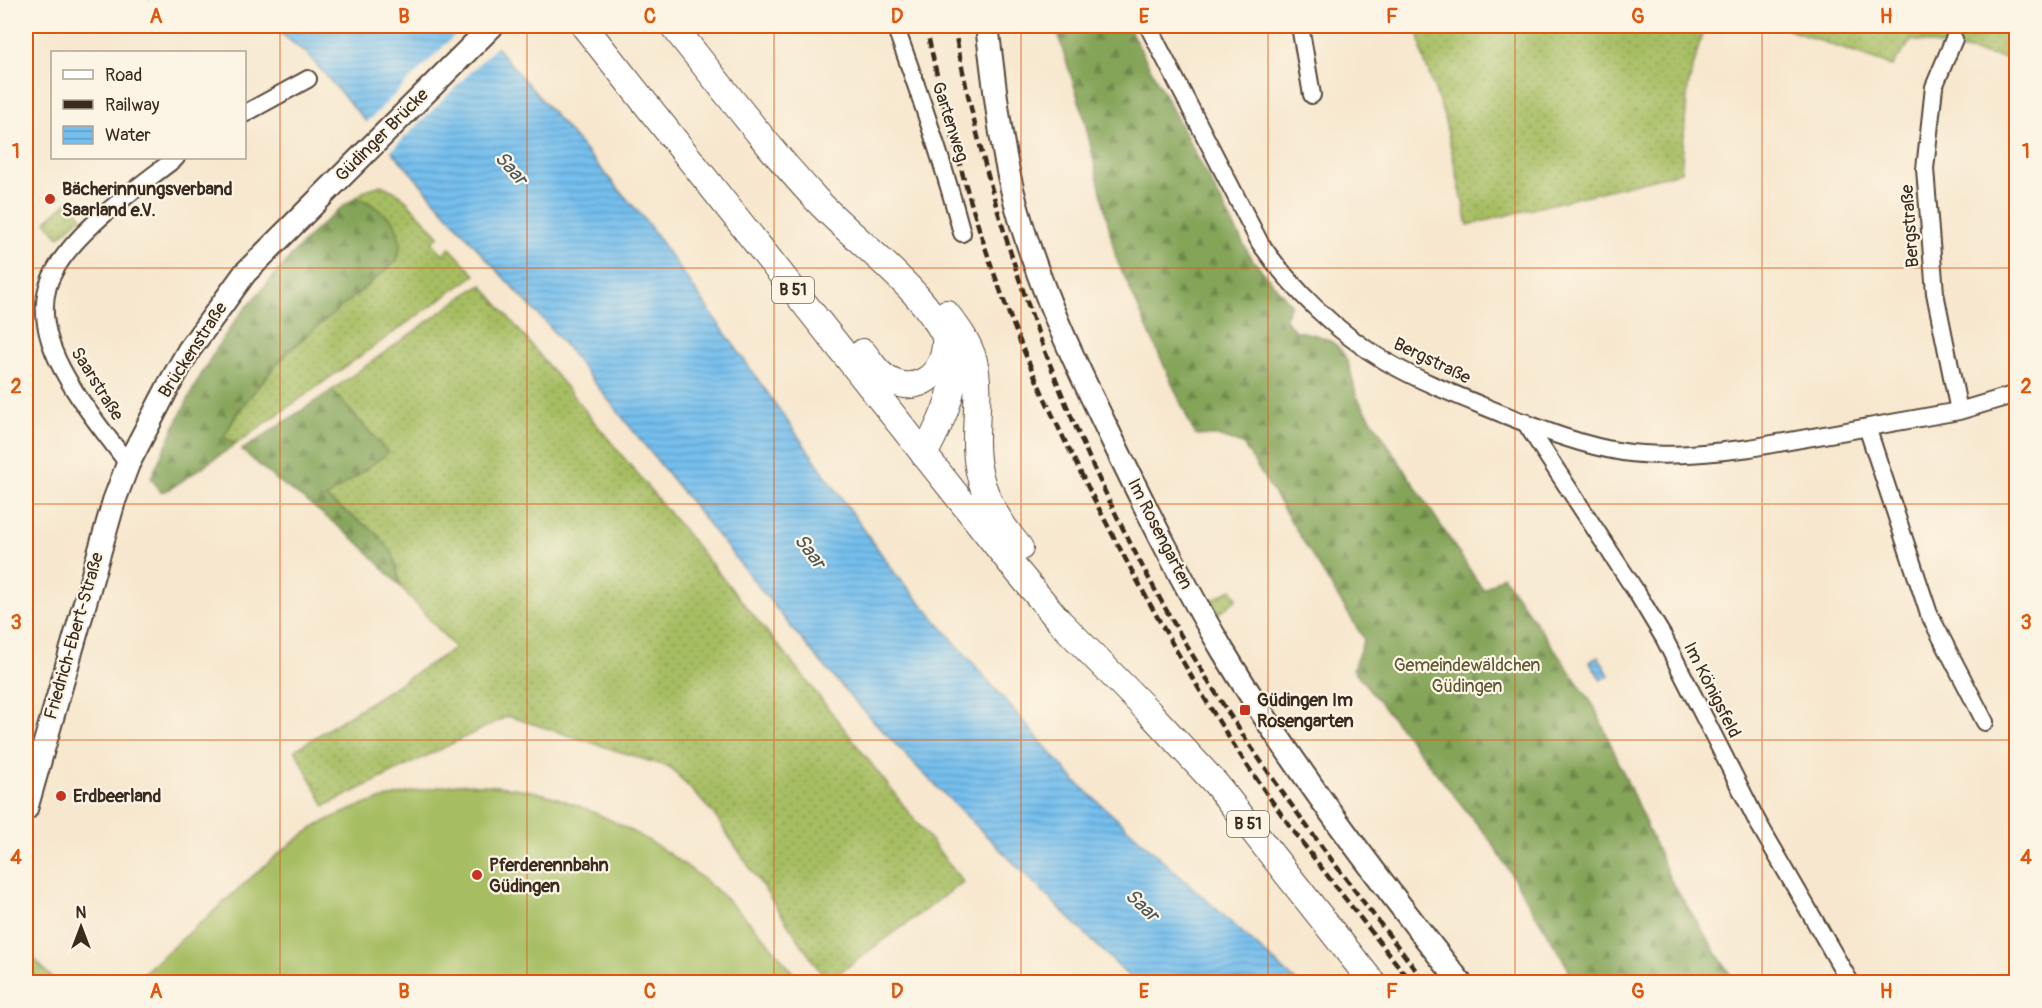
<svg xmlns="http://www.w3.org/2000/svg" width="2042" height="1008" viewBox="0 0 2042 1008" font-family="Pangolin,sans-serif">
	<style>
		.grass { fill: url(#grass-dots); stroke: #707440; stroke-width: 1.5 }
		.forest { fill: url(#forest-firs); stroke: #60673b; stroke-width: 1.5 }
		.park { fill: url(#park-tufts); stroke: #707440; stroke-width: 1.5 }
		.pitch { fill: #a6bd62; stroke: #707440; stroke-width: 1.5 }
		.water { fill: url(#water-rules); stroke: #587486; stroke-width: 1.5 }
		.pier { fill: #f7e7ce }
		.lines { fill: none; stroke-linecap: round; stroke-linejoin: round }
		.street-casing { stroke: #574638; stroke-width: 20 }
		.secondary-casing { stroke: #574638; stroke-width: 26 }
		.primary-casing { stroke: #574638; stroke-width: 28 }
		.street { stroke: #fff; stroke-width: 16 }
		.secondary { stroke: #fff; stroke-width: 22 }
		.primary { stroke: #fff; stroke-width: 26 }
		.rail { stroke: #3b2a1e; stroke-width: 4.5; stroke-dasharray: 9 4.5; stroke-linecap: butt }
		.grid { fill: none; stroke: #df570d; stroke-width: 1.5; stroke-opacity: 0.55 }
		.poi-dot { fill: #c8321e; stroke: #fcf5e5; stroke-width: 2 }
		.labels { text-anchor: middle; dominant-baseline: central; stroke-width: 4.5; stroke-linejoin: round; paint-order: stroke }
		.shield { fill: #fcf5e5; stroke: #75675a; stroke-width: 1.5 }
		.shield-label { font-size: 16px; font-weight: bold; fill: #3b2a1e }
		.street-label { font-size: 18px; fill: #3b2a1e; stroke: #fcf5e5 }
		.poi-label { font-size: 18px; font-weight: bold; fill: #3b2a1e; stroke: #fcf5e5; text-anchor: start }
		.park-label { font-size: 18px; fill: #5b5632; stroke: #fcf5e5 }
		.water-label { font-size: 20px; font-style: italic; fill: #4c575c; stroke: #fcf5e5 }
		.neatline { fill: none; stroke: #df570d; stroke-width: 2 }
		.grid-label { font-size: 20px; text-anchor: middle; font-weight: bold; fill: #df570d }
	</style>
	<defs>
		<pattern id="grass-dots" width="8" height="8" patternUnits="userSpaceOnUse" patternTransform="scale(1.5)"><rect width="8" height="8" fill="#a6bd62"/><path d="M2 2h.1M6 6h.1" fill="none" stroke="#889a50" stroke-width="1.8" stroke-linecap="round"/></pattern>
		<pattern id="forest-firs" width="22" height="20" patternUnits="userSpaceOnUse" patternTransform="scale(1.5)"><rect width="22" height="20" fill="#84a458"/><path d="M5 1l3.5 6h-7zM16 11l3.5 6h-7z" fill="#6d8648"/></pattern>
		<pattern id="park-tufts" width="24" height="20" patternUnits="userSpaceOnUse" patternTransform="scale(1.5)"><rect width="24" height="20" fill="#a6bd62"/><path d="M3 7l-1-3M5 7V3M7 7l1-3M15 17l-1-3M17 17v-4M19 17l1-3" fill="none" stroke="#889a50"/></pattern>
		<pattern id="water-rules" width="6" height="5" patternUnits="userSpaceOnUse" patternTransform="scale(1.5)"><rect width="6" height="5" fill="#75bfee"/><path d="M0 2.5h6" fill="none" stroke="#619bc0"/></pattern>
	</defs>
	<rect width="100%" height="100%" fill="#fcf5e5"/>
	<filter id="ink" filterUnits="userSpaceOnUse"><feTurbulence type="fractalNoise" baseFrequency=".0167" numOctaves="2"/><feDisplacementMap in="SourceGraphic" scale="12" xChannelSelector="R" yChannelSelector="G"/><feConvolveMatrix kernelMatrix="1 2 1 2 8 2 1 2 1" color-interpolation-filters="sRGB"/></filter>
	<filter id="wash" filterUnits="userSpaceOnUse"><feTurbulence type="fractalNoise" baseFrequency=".008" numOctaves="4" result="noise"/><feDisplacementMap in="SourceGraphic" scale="24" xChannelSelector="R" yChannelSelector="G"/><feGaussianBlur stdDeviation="1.35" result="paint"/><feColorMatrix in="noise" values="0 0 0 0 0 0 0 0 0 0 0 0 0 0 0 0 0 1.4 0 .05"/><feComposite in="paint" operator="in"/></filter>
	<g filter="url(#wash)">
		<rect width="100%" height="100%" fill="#f7e7ce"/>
		<!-- grass -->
		<path class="grass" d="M1418 26H1704L1688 87 1681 172 1468 225 1444 116 1422 54Z
			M1778 26H2016V60L1912 40 1892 66Z
			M381 185 400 194 439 236 432 242 443 254 450 248 475 275 236 444 224 437C263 362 332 313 396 261L371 204 356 197 366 190Z
			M69 201 82 217 59 237 46 221Z
			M482 285 804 677 963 882 827 982 713 813 671 768 508 716 325 806 295 750 455 648 401 587 393 554 375 532 326 498 388 453 332 390 469 292Z
			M1232 589 1237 599 1218 614 1210 601Z"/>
		<!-- forest -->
		<path class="forest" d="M1055 26H1128L1251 258 1291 304 1285 318 1295 331C1342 337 1348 352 1356 396L1483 590 1503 576 1594 706 1671 881 1735 982H1552L1570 971 1493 844 1353 669 1364 639 1243 444 1217 436 1195 435 1116 258 1083 113Z
			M356 197 371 204 394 221 401 243 397 261 288 351 238 411 224 437 236 444 170 489 161 492 151 478C171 434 191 389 217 348 234 319 258 294 280 269 303 242 326 217 356 197Z
			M332 390 388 453 326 498 375 532 393 554 401 587 360 544 305 500 275 479 242 450Z"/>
		<!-- park -->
		<path class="park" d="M26 950 53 979 56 982H26Z"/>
		<!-- pitch -->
		<path class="pitch" d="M458 784C491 785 525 787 557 798 657 832 738 898 800 982H133C167 952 202 922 236 891 267 864 297 834 334 817 374 798 416 790 458 784Z"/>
		<!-- water -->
		<path class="water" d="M271 26H478L646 221 894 572 1075 781 1297 982H1134L921 771 850 696 795 632 549 326 490 263 307 54Z
			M1598 656 1609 675 1601 680 1590 662Z"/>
		<!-- pier -->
		<path class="pier" d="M464 26H482L499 44 390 152 365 124Z"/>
	</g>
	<g filter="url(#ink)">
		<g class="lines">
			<defs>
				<path id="street" d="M895 26C920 94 943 162 962 233
					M1148 26 1260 243C1292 289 1336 332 1385 361 1423 383 1464 398 1505 415 1543 430 1583 446 1623 452 1664 458 1709 453 1750 448L1959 411 2016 394
					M1300 26 1312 95
					M1954 39 1934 87 1925 169 1935 293 1959 411
					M244 114 308 79
					M1525 422 1637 593 1664 638 1757 821 1850 982
					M1867 427 1929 614 1985 722
					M128 464C107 435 84 409 67 378 51 351 39 317 48 286 62 239 138 187 176 158"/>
				<path id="secondary" d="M987 26C995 87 1000 148 1017 208 1039 288 1076 365 1112 439 1147 511 1182 582 1223 651 1293 767 1376 876 1460 982
					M26 809 114 501 128 464 168 387 189 350 245 273 492 26"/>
				<path id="primary" d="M584 26 1012 565 1060 622 1150 713 1216 784 1372 982
					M673 26C719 83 764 143 814 197 854 242 939 298 952 356 960 387 938 428 924 455
					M946 313C957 327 969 342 974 361 983 398 970 438 980 476 987 504 1002 526 1020 548
					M863 352C869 359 874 368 881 374 909 399 945 379 945 342"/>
			</defs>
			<!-- street casing -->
			<use href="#street" class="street-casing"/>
			<!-- secondary casing -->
			<use href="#secondary" class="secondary-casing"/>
			<!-- primary casing -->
			<use href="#primary" class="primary-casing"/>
			<!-- street -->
			<use href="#street" class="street"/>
			<!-- secondary -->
			<use href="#secondary" class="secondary"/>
			<!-- primary -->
			<use href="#primary" class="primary"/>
			<!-- rail -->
			<path class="rail" d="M926 26C945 114 968 202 999 287 1029 371 1069 451 1110 530 1151 607 1193 683 1241 756 1293 835 1353 908 1411 982
				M954 26C996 255 1082 476 1204 674 1270 782 1348 882 1425 982"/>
		</g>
	</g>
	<!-- grid -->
	<path class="grid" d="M280 26V982M527 26V982M774 26V982M1021 26V982M1268 26V982M1515 26V982M1762 26V982M26 268H2016M26 504H2016M26 740H2016"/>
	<!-- markers -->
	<g class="poi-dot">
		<circle cx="50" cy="199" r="6"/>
		<rect x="1239" y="704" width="12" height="12" rx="3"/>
		<circle cx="61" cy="796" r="6"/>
		<circle cx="477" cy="875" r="6"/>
	</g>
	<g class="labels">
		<!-- shield labels -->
		<g class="shield">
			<rect x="772" y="277" width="42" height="26" rx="4.5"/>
			<rect x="1227" y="811" width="42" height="26" rx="4.5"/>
		</g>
		<g class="shield-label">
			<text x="793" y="290">B 51</text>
			<text x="1248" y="824">B 51</text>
		</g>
		<!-- street labels -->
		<g class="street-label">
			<text transform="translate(950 122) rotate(72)">Gartenweg</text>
			<text transform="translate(382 135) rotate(-45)">Güdinger Brücke</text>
			<text transform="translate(1910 226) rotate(-94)">Bergstraße</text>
			<text transform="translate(193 350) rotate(-57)">Brückenstraße</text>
			<text transform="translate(1432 361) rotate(26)">Bergstraße</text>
			<text transform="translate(97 384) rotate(58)">Saarstraße</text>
			<text transform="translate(1160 534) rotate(63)">Im Rosengarten</text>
			<text transform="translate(74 636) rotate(-74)">Friedrich-Ebert-Straße</text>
			<text transform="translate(1712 690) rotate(63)">Im Königsfeld</text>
		</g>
		<!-- poi labels -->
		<g class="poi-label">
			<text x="62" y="189">Bächerinnungsverband<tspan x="62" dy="21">Saarland e.V.</tspan></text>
			<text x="1257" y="700">Güdingen Im<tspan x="1257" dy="21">Rosengarten</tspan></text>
			<text x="73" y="796">Erdbeerland</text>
			<text x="489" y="865">Pferderennbahn<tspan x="489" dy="21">Güdingen</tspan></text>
		</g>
		<!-- park labels -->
		<g class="park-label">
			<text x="1467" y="665">Gemeindewäldchen<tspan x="1467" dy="21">Güdingen</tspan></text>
		</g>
		<!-- water labels -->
		<g class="water-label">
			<text transform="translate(511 168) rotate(48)">Saar</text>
			<text transform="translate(810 551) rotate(53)">Saar</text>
			<text transform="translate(1142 905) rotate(43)">Saar</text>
		</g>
	</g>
	<!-- margin -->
	<rect width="2042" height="1008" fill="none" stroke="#fcf5e5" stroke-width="66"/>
	<!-- legend -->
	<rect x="51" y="51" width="195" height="108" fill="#fcf5e5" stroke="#afa495" stroke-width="1.5"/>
	<rect x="63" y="70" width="30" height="9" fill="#ffffff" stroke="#afa495" stroke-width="1.5"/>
	<text x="105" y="81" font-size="18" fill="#3b2a1e">Road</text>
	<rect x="63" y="100" width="30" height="9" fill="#3b2a1e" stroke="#afa495" stroke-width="1.5"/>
	<text x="105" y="111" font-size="18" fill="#3b2a1e">Railway</text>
	<rect x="63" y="126" width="30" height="18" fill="url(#water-rules)" stroke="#afa495" stroke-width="1.5"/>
	<text x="105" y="141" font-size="18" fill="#3b2a1e">Water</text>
	<!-- north arrow -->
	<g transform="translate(81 927)" stroke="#fcf5e5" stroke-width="4.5" paint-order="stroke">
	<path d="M0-4.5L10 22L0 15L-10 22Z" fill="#3b2a1e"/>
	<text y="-9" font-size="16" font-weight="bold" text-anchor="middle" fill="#3b2a1e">N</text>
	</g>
	<rect x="33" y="33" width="1976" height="942" class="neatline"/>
	<g class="grid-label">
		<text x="156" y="23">A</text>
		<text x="404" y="23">B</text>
		<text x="650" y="23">C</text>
		<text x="897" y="23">D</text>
		<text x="1144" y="23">E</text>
		<text x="1392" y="23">F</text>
		<text x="1638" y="23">G</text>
		<text x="1886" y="23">H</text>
		<text x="16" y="158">1</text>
		<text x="2026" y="158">1</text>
		<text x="16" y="393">2</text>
		<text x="2026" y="393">2</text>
		<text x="16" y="629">3</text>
		<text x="2026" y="629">3</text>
		<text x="16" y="864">4</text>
		<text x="2026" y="864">4</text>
		<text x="156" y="998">A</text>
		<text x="404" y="998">B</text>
		<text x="650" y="998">C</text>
		<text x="897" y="998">D</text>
		<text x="1144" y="998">E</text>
		<text x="1392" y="998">F</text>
		<text x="1638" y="998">G</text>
		<text x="1886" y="998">H</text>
	</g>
</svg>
